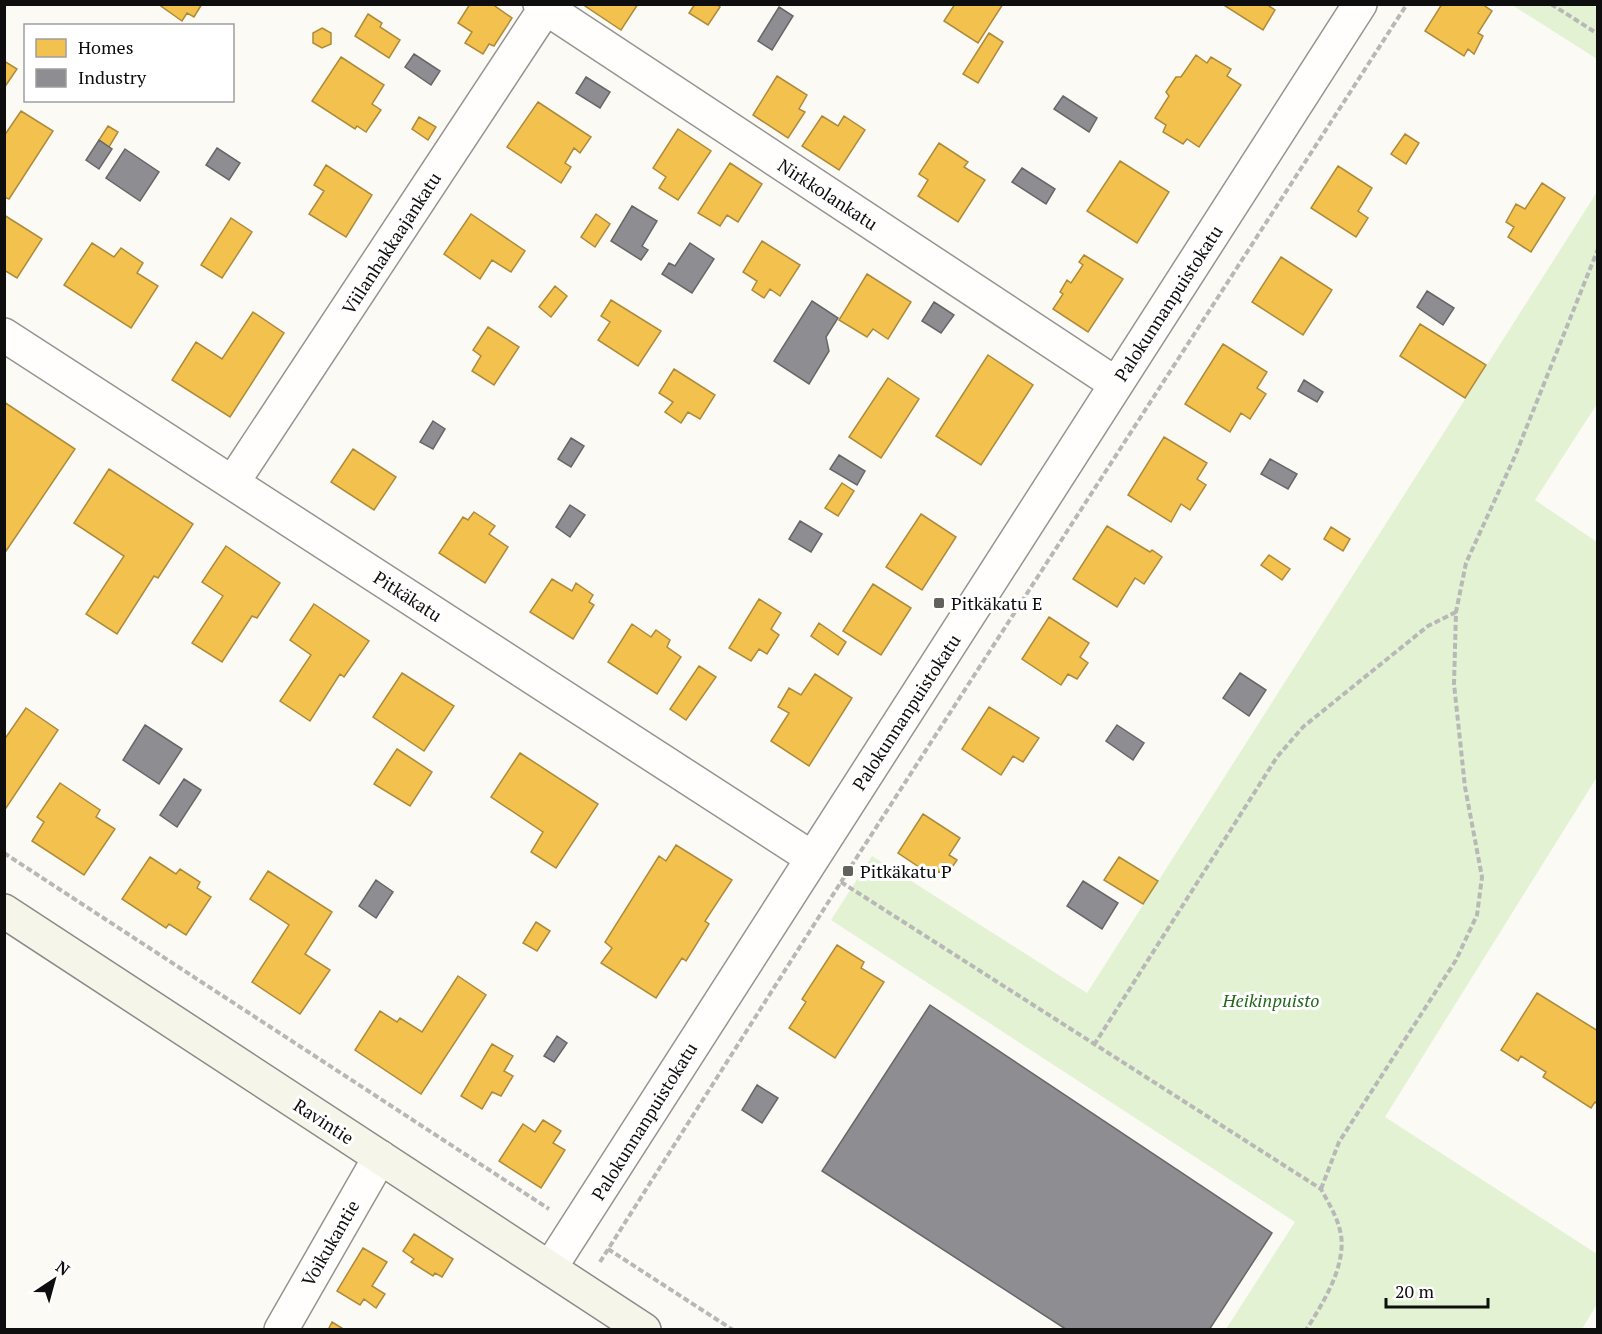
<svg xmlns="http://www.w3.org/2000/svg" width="1602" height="1334" viewBox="0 0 1602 1334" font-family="'PT Serif',serif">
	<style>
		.green { fill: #e3f2d3 }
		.homes { fill: #f2c14e; stroke: #ae8b3b; stroke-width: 1.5 }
		.industry { fill: #8d8d92; stroke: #67676a; stroke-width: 1.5 }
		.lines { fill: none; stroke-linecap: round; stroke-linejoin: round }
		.minor-casing { stroke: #959492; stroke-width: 36 }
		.secondary-casing { stroke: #8c8b88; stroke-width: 36 }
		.path { stroke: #b8b8b7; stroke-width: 4; stroke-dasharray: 6 3; stroke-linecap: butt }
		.minor { stroke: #fffefd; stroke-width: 33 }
		.secondary { stroke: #f5f5ea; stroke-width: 33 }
		.poi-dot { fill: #61615e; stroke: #fff; stroke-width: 2 }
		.labels { text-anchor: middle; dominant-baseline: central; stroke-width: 6; stroke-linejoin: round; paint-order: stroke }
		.street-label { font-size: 18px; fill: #0e0e0e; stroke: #fff }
		.poi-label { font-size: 18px; fill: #0e0e0e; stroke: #fff; text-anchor: start }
		.park-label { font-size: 18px; font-style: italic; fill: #25681c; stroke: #fff }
	</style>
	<rect width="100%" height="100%" fill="#fcfaf4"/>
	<!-- green -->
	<path class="green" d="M1512 5H1592L1597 8V59Z
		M1597 192V404L1535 500 1597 542V777L1385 1117 1597 1254V1304L1582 1329H1226L1295 1222 831 920 872 856 1087 993Z"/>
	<!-- homes -->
	<path class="homes" d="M158 4H202L194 17 187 13 182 21Z
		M470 4H492L512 18 494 46 489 44 483 54 465 43 472 32 458 23Z
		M582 4H638L621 30Z
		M695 4H717L720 7 708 25 689 13Z
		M955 4H1003L978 43 944 21Z
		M1222 4H1266L1275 10 1263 30Z
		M1442 4H1482L1492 11 1478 33 1483 36 1474 54 1468 49 1464 56 1425 31Z
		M368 14 382 23 380 27 400 40 389 58 355 36Z
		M322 28 331 33V44L322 48 313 43V33Z
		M989 33 1003 42 978 83 963 74Z
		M1196 55 1207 63 1211 57 1231 69 1227 76 1241 85 1199 147 1187 139 1183 144 1163 132 1166 125 1155 118 1169 96 1166 92 1176 77H1181Z
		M341 57 384 85 372 104 381 110 366 132 357 126 355 129 312 101Z
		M4 61 17 69 4 88Z
		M777 76 807 95 799 109 805 112 788 138 753 115Z
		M538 102 591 137 580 153 574 148 565 163 571 167 561 183 507 147Z
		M21 111 53 131 9 199 4 197V136Z
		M822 116 838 126 844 116 865 130 839 170 802 146Z
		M419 117 436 127 428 140 412 129Z
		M108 126 118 132 109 147 99 140Z
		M678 129 711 151 678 200 659 188 666 177 653 168Z
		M1405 134 1419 143 1406 164 1391 154Z
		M939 143 968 162 964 167 985 180 958 222 918 196 928 180 919 174Z
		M1120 161 1169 192 1137 243 1087 211Z
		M730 163 762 184 738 222 727 215 720 226 698 213Z
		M326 165 372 195 346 237 309 214 324 191 314 185Z
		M1338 166 1372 188 1358 211 1368 218 1356 237 1311 208Z
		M1542 183 1565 198 1531 252 1508 237 1514 227 1506 222 1516 204 1525 209Z
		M471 214 525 251 511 272 492 260 480 279 444 254Z
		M596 214 610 224 595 247 581 237Z
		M4 215 42 239 17 278 4 270Z
		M231 218 252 232 222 278 201 265Z
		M762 241 800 265 780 296 770 289 764 298 752 290 757 281 743 272Z
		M92 243 114 257 121 248 143 263 137 273 158 286 131 328 64 285Z
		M1084 255 1123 279 1088 332 1053 309 1063 294 1060 292 1067 280 1071 283 1083 265 1079 262Z
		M1281 257 1332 290 1303 335 1252 302Z
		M867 274 911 302 888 339 873 329 867 337 839 320Z
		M555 286 567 296 551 317 539 307Z
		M611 300 661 331 638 366 598 340 610 322 601 316Z
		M253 312 284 333 230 417 172 380 196 342 222 359Z
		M1420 324 1486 365 1465 398 1400 356Z
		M488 327 519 347 494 385 472 371 481 356 473 350Z
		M1223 344 1267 372 1257 388 1266 394 1250 419 1241 413 1230 432 1185 404Z
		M988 355 1033 385 981 465 936 436Z
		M674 369 715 395 700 419 688 412 681 423 665 412 673 402 659 393Z
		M888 378 919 399 881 458 849 437Z
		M4 402 75 449 4 554Z
		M1164 437 1207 463 1197 479 1206 485 1190 510 1181 504 1171 522 1128 495Z
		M353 449 396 477 374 510 331 482Z
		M109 469 193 524 158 578 154 576 117 634 86 614 124 556 74 523Z
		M842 483 854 491 838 516 825 508Z
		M474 512 495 526 489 534 508 547 485 583 439 553 463 517 468 520Z
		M921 514 956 537 922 590 886 567Z
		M1107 526 1150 552 1152 550 1162 557 1144 584 1135 578 1117 607 1073 579Z
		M1331 527 1350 539 1343 551 1324 539Z
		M226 546 280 583 257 618 252 616 222 662 192 643 223 596 202 582Z
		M1269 555 1290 569 1282 580 1261 565Z
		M552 579 572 591 576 583 593 595 589 602 594 605 573 639 530 612Z
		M873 584 911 608 881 655 843 631Z
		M759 599 781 613 771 629 779 635 767 654 759 649 751 661 729 648Z
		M314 604 369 641 344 677 340 674 310 721 280 701 311 655 290 640Z
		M1049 617 1089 643 1080 657 1088 663 1077 679 1068 674 1061 685 1022 659Z
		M819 623 846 642 838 655 811 636Z
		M632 624 651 637 656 630 670 640 667 647 681 657 657 694 608 662Z
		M699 666 716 677 686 720 670 709Z
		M402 673 454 706 424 751 373 717Z
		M815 674 852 698 809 766 771 741 789 713 778 707 789 688 801 695Z
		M989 707 1039 738 1023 762 1013 756 1001 775 962 749Z
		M26 708 58 730 4 811V740Z
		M397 749 432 772 410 806 374 784Z
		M520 753 598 804 556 868 531 852 543 832 491 797Z
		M60 783 100 810 96 817 115 829 84 875 32 841 44 822 37 817Z
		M923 814 960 838 949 855 957 860 946 876 938 871 934 877 898 853Z
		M676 845 732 880 705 921 709 924 686 961 682 958 656 998 601 963 612 948 605 942 659 856 666 861Z
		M150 857 176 874 180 869 200 882 197 888 211 897 186 935 169 924 166 928 122 899Z
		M1119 857 1158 881 1143 904 1104 880Z
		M268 871 332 912 305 954 330 970 300 1014 252 982 289 925 250 899Z
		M536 922 550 931 537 951 523 943Z
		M837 945 864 962 861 968 884 982 835 1058 789 1028 806 1002 802 999Z
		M458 976 486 995 421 1094 355 1050 380 1011 397 1022 400 1018 422 1032Z
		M1537 993 1598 1031V1104L1595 1102 1591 1108 1543 1077 1546 1072 1521 1056 1518 1061 1501 1050Z
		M492 1044 513 1056 504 1071 513 1076 501 1096 492 1092 482 1109 461 1096Z
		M543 1120 561 1131 553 1143 565 1150 541 1188 499 1161 523 1124 535 1132Z
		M414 1234 453 1259 442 1277 435 1273 433 1276 411 1262 414 1259 403 1251Z
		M363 1248 387 1262 372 1286 385 1294 376 1308 364 1299 360 1305 337 1291Z
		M332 1322 345 1330H328Z"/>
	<!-- industry -->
	<path class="industry" d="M779 7 793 16 772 50 758 41Z
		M414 54 440 71 431 85 405 67Z
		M586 77 610 92 600 108 576 93Z
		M1063 96 1097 118 1089 132 1054 109Z
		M99 140 112 149 99 169 86 160Z
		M217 148 240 163 229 180 206 165Z
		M125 149 159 172 140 201 106 178Z
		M1022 168 1055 189 1046 204 1012 182Z
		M632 206 657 221 642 246 648 250 641 260 611 241Z
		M690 243 714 259 692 293 662 274 669 263 675 266Z
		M1427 291 1454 308 1443 325 1417 307Z
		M812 301 838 318 826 337 829 351 809 384 774 361Z
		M934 302 954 315 941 333 922 321Z
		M1304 380 1323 392 1317 402 1298 391Z
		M433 421 445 429 433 449 420 442Z
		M571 438 584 446 571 467 558 459Z
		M839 455 865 471 857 485 830 469Z
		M1270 459 1297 474 1288 489 1261 474Z
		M570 505 585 515 570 537 556 527Z
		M800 521 822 534 811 552 789 539Z
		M1240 673 1266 690 1249 716 1223 698Z
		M145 725 182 749 159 784 123 760Z
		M1117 725 1144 743 1133 760 1106 741Z
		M184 779 201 790 177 827 160 815Z
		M376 880 393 892 376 918 359 906Z
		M1083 881 1118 903 1102 929 1067 906Z
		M930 1005 1272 1233 1209 1330H1067L822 1171Z
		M557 1036 567 1043 554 1062 544 1056Z
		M757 1085 778 1098 762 1123 742 1110Z"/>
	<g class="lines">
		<defs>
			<path id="minor" d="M540 4 1116 384
				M4 335 812 858
				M233 482 548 4
				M550 1268 1360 4
				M281 1330 380 1157"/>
			<path id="secondary" d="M4 911 644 1330"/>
		</defs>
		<!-- minor casing -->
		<use href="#minor" class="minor-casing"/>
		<!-- secondary casing -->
		<use href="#secondary" class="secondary-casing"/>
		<!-- path -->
		<path class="path" d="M1551 4 1598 34
			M4 853 549 1209
			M841 882 1321 1189C1329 1204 1338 1218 1341 1235 1346 1267 1322 1305 1306 1330
			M1094 1045 1277 757 1303 727 1428 626 1456 612
			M1321 1189 1339 1142 1456 960 1477 915 1482 877 1465 787 1454 684 1456 612 1466 563 1515 456 1598 249
			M608 1249 733 1330
			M600 1262 848 871 1407 4"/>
		<!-- minor -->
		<use href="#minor" class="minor"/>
		<!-- secondary -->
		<use href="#secondary" class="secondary"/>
	</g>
	<!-- markers -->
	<g class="poi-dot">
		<rect x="933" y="597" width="12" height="12" rx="3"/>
		<rect x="842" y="865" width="12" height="12" rx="3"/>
	</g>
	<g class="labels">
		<!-- street labels -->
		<g class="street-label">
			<text transform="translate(828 194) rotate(33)">Nirkkolankatu</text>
			<text transform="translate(391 243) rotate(-57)">Viilanhakkaajankatu</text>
			<text transform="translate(1168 303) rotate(-57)">Palokunnanpuistokatu</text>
			<text transform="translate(408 596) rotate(33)">Pitkäkatu</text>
			<text transform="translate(906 712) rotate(-57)">Palokunnanpuistokatu</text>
			<text transform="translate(324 1121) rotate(33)">Ravintie</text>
			<text transform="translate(644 1121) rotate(-58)">Palokunnanpuistokatu</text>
			<text transform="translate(330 1243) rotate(-60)">Voikukantie</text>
		</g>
		<!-- poi labels -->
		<g class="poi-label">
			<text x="951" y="603">Pitkäkatu E</text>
			<text x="860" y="871">Pitkäkatu P</text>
		</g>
		<!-- park labels -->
		<g class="park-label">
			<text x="1271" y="1000">Heikinpuisto</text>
		</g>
	</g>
	<!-- border -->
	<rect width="1602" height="1334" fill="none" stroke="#0e0e0e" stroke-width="12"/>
	<!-- legend -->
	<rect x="24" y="24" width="210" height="78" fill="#ffffff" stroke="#9f9f9f" stroke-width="1.5"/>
	<rect x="36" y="39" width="30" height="18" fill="#f2c14e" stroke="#9f9f9f" stroke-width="1.5"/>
	<text x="78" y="54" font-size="18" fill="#0e0e0e">Homes</text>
	<rect x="36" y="69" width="30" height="18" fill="#8d8d92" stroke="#9f9f9f" stroke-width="1.5"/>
	<text x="78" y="84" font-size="18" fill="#0e0e0e">Industry</text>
	<!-- north arrow -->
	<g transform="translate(54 1280) rotate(36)" stroke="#ffffff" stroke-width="4.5" paint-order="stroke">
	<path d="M0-4.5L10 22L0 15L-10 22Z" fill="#0e0e0e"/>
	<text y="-9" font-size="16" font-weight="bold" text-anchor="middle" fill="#0e0e0e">N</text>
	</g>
	<!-- scale -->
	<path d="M1386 1298v9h102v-9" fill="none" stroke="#0e0e0e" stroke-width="3"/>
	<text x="1395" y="1298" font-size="18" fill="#0e0e0e" stroke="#ffffff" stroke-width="4.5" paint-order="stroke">20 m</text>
</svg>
